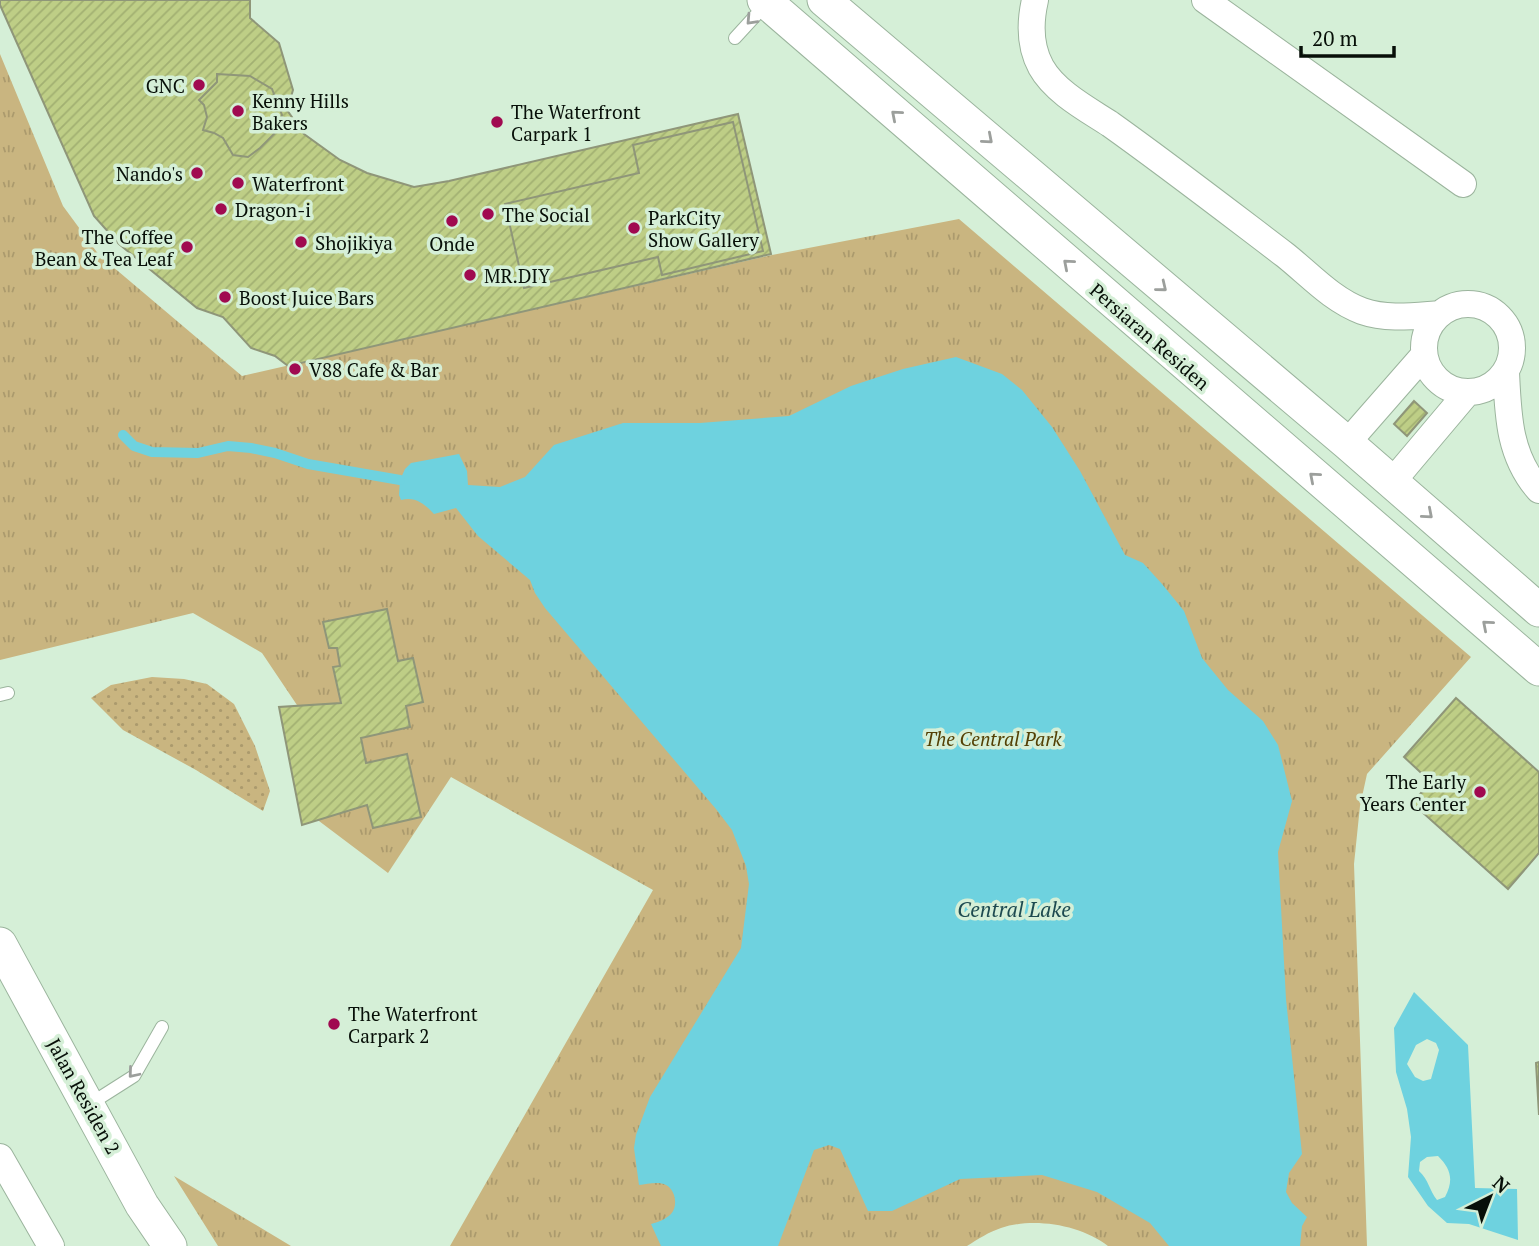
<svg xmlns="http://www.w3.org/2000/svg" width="1539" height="1246" viewBox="0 0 1539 1246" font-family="'PT Serif',serif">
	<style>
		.grass { fill: url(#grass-dots) }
		.park { fill: url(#park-tufts) }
		.water { fill: #6ed2df; fill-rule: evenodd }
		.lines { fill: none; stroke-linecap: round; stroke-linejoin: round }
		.stream { stroke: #6ed2df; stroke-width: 10 }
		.building { fill: url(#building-hatch); stroke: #8f9679; stroke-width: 2 }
		.service-casing { stroke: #9bb49d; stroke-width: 14 }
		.minor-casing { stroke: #9bb49d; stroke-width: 28 }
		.tertiary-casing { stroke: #9bb49d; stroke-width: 35 }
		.service { stroke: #fff; stroke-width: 12 }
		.minor { stroke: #fff; stroke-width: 26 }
		.tertiary { stroke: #fff; stroke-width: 33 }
		.oneway { stroke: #9c9f9c }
		.poi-dot { fill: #a00a50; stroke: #d5efd7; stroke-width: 2.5 }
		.labels { text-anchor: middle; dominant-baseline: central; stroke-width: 7; stroke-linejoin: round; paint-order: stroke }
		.poi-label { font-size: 19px; fill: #070f08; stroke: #d5efd7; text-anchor: start }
		.street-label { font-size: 19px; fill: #070f08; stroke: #d5efd7 }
		.park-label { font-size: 19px; font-style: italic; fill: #534004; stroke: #d5efd7 }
		.water-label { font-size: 21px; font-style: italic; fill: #1d4a50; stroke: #d5efd7 }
	</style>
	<defs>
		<pattern id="grass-dots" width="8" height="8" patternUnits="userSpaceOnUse" patternTransform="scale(1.75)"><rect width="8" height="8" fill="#c9b580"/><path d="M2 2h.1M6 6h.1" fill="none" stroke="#ab9a6d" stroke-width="1.8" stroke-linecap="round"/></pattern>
		<pattern id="park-tufts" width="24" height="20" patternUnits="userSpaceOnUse" patternTransform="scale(1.75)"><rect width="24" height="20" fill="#c9b580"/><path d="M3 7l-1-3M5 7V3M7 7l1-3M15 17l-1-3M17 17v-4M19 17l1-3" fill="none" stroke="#ab9a6d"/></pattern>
		<pattern id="building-hatch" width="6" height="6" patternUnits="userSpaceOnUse" patternTransform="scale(1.75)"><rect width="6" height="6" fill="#bece86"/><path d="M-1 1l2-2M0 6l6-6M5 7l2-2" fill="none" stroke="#a2b072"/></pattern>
	</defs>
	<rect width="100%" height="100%" fill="#d5efd7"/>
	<!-- grass -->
	<path class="grass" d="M152 677 184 679 207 684 234 704 255 746 270 791 263 811 196 770 123 730 91 698 111 685Z"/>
	<!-- park -->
	<path class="park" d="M0 54 63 206 99 255 242 376 772 255 959 219 1471 657 1367 774 1360 806 1354 864 1367 1246H1108C1081 1225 1034 1217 1001 1228 989 1232 978 1239 967 1246H450L653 890 451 777 388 873 315 818 307 720 262 653 193 613 0 660Z
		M174 1176 291 1246H218Z"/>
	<!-- water -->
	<path class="water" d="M956 357 1002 374 1022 390 1052 427 1080 471 1125 555 1143 563 1162 584 1184 611 1202 658 1228 690 1263 721 1278 745 1292 801 1278 852 1286 999 1302 1154 1289 1173 1286 1192 1292 1203 1307 1217 1302 1226 1300 1246H1169L1150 1223 1097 1192 1042 1175 960 1179 892 1211H868L840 1149 829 1145 814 1150 778 1246H661L651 1224C658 1222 665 1220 671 1214 678 1207 676 1190 666 1185 659 1181 647 1184 639 1185L634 1148 636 1135 650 1097 741 948 749 884 746 866 732 830 716 809 545 608 535 593 530 580 478 536 456 508 434 514C425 504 415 496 401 500L399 495 400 480 405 469 411 463 459 454 467 471 468 485 500 487 525 477 554 445 623 423H700L789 416 851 386 903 369Z
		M1414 992 1468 1045 1475 1188 1517 1189 1518 1240 1469 1224 1447 1223 1428 1206 1408 1177 1411 1137 1407 1109 1396 1072 1394 1028ZM1427 1039 1436 1043 1439 1050 1431 1079 1423 1081 1415 1077 1407 1064 1416 1045ZM1438 1156C1451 1169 1454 1180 1445 1197L1437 1200C1429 1190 1429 1180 1419 1171L1420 1162 1427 1157Z"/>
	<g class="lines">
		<!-- stream -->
		<path class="stream" d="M123 435 134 446 152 452 198 453 228 446 251 448 275 453 308 464 400 480"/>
	</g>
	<!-- building -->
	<path class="building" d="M0 0H250V18L279 43 293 90 287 110 304 134 340 160 367 173 414 187 449 181 738 114 771 254 288 366 275 356 251 348 223 317 197 308 119 244 94 216 0 5Z
		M217 74 250 76 272 89 282 115 274 134 260 148 248 157 233 155 223 138 214 133 203 130 207 117 204 105 199 100 217 82Z
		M733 122 763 251 662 275 658 257 524 288 505 204 639 173 633 145Z
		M1414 401 1427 413 1407 436 1394 424Z
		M387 609 398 661 413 658 423 702 406 706 410 727 361 738 366 763 407 754 421 817 373 828 367 805 302 825 279 707 341 703 333 667 340 666 337 648H329L323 622Z
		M1456 698 1539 772V853L1508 889 1412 803 1431 782 1404 757Z
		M1539 1062V1115L1536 1063Z"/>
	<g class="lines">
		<defs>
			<path id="service" d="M735 38 767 3
				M0 695 8 693
				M90 1104 134 1076 162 1027"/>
			<path id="minor" d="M1035 0C1030 22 1030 47 1041 67 1055 92 1087 109 1110 124 1169 166 1227 211 1285 255 1309 274 1332 300 1362 311 1388 320 1413 316 1440 314
				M1205 0 1463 184
				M1424 348a44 44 0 1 1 88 0a44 44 0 1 1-88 0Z
				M1506 372C1508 416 1509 456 1539 490
				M1347 443 1424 355
				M1392 482 1467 393
				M0 1157 51 1246"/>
			<path id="tertiary" d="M764 0 1539 669
				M824 0 1347 443 1539 610
				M0 944 142 1205 170 1246"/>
		</defs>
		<!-- service casing -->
		<use href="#service" class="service-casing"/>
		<!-- minor casing -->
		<use href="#minor" class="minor-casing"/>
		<!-- tertiary casing -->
		<use href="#tertiary" class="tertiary-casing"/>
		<!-- service -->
		<use href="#service" class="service"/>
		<!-- minor -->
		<use href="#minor" class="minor"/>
		<!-- tertiary -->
		<use href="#tertiary" class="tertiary"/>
	</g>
	<!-- one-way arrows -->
	<defs><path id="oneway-chevron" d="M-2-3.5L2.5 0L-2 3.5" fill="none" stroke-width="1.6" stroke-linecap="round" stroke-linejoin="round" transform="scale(1.75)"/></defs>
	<g class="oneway">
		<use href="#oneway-chevron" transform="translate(751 20) rotate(133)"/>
		<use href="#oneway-chevron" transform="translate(896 115) rotate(-139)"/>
		<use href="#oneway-chevron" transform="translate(988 139) rotate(41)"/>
		<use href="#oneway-chevron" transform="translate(1068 264) rotate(-139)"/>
		<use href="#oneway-chevron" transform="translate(1162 287) rotate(39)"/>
		<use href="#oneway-chevron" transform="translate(1314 477) rotate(-139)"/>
		<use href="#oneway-chevron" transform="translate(1428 514) rotate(41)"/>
		<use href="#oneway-chevron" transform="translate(1487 625) rotate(-139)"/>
		<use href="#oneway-chevron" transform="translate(133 1073) rotate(130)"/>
	</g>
	<!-- markers -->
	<g class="poi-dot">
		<circle cx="199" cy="85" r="7"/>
		<circle cx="238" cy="111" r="7"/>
		<circle cx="497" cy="122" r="7"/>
		<circle cx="197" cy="173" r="7"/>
		<circle cx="238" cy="183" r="7"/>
		<circle cx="221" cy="209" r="7"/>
		<circle cx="488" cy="214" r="7"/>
		<circle cx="452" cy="221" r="7"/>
		<circle cx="634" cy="228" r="7"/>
		<circle cx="301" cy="242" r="7"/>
		<circle cx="187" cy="247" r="7"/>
		<circle cx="470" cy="275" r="7"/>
		<circle cx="225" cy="297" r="7"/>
		<circle cx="295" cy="369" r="7"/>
		<circle cx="1480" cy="792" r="7"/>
		<circle cx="334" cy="1024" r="7"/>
	</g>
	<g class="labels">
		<!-- poi labels -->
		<g class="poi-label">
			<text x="185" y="85" text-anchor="end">GNC</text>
			<text x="252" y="100">Kenny Hills<tspan x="252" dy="22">Bakers</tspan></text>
			<text x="511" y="111">The Waterfront<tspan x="511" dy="22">Carpark 1</tspan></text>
			<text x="183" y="173" text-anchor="end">Nando's</text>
			<text x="252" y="183">Waterfront</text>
			<text x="235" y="209">Dragon-i</text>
			<text x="502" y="214">The Social</text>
			<text x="648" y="217">ParkCity<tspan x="648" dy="22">Show Gallery</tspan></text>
			<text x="173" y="236" text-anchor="end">The Coffee<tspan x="173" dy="22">Bean &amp; Tea Leaf</tspan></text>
			<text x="315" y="242">Shojikiya</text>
			<text x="452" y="243" text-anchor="middle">Onde</text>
			<text x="484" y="275">MR.DIY</text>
			<text x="239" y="297">Boost Juice Bars</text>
			<text x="309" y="369">V88 Cafe &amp; Bar</text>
			<text x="1466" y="781" text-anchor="end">The Early<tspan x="1466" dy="22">Years Center</tspan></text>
			<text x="348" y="1013">The Waterfront<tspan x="348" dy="22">Carpark 2</tspan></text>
		</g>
		<!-- street labels -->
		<g class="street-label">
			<text transform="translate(1150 336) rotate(41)">Persiaran Residen</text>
			<text transform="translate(84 1096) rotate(61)">Jalan Residen 2</text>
		</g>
		<!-- park labels -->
		<g class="park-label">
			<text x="993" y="738">The Central Park</text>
		</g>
		<!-- water labels -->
		<g class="water-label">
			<text x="1014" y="909">Central Lake</text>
		</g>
	</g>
	<!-- north arrow -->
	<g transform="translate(1490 1197) rotate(42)" stroke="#d5efd7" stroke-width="5" paint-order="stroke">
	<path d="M0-5L12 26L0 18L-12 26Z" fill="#070f08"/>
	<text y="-10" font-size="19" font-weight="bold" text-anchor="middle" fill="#070f08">N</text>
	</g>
	<!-- scale -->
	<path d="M1301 46v10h93v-10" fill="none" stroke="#070f08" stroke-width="3.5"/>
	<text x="1312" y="46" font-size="21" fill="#070f08" stroke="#d5efd7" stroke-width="5" paint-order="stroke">20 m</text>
</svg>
